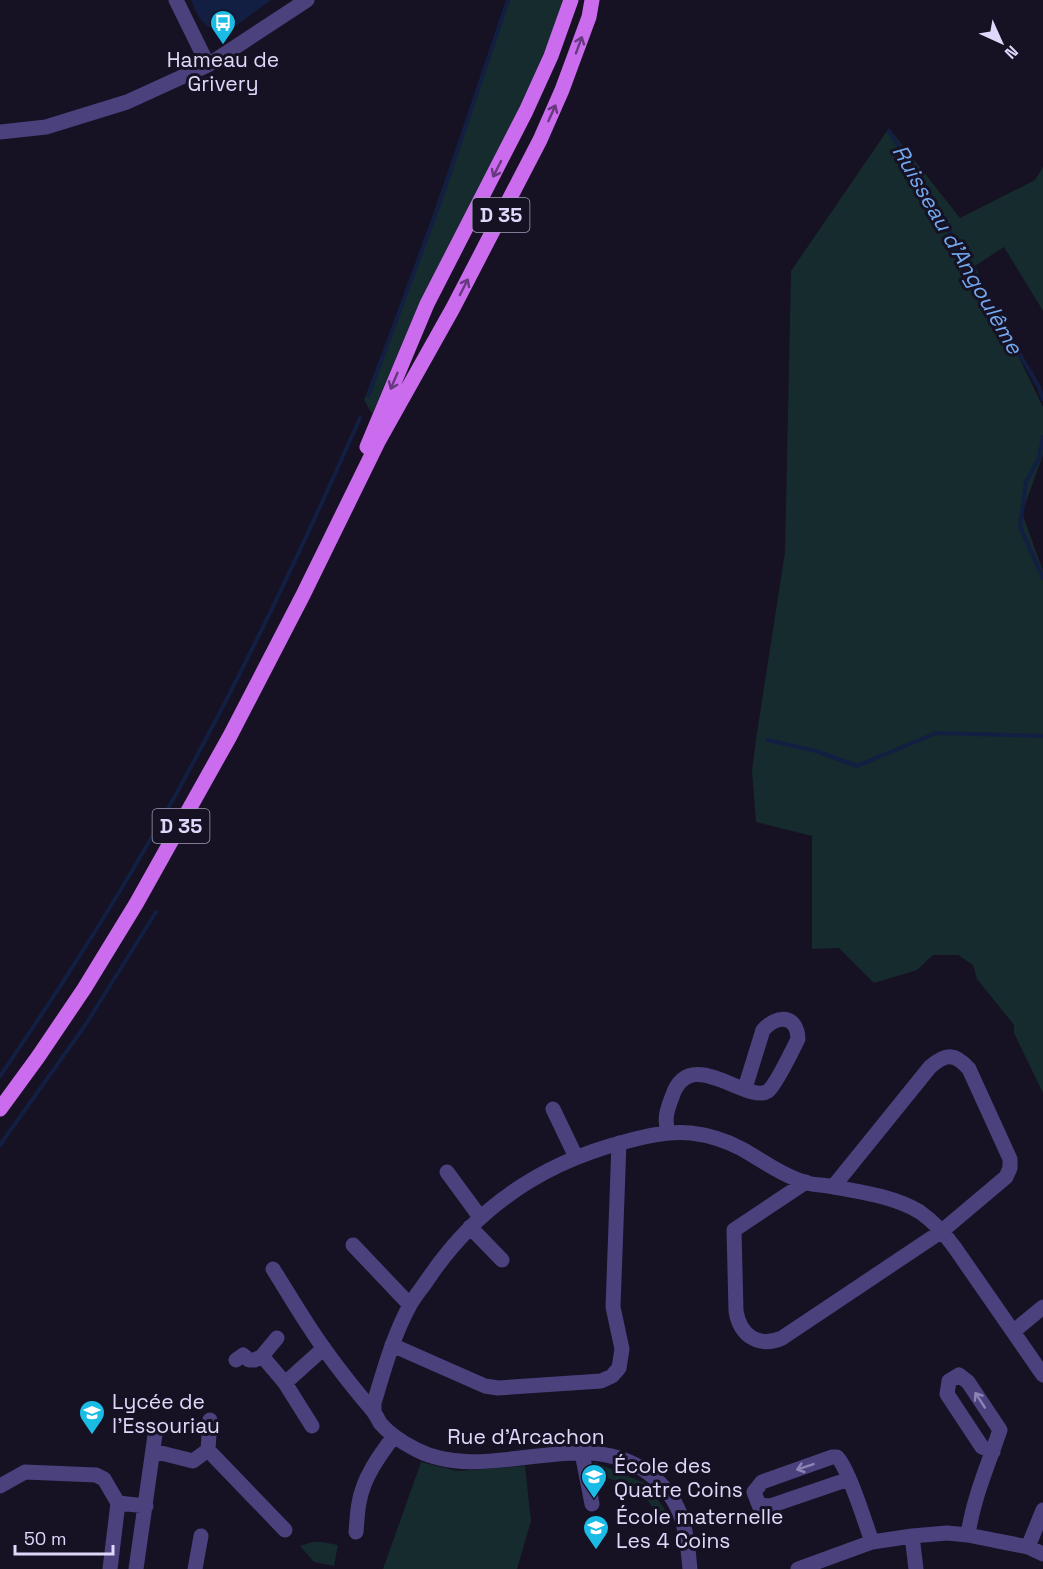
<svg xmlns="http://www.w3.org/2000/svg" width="1043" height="1569" viewBox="0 0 1043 1569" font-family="'Space Grotesk',sans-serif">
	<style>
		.green { fill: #152b2d }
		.water { fill: #121f42 }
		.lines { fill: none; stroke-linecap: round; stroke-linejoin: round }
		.stream { stroke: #121f42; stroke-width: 4 }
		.minor { stroke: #4a417d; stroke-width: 15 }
		.major { stroke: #cb6bee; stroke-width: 15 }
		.oneway { stroke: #67397e }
		.oneway2 { stroke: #8e85b6 }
		.labels { text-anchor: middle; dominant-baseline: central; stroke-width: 6; stroke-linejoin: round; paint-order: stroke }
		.shield { fill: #161123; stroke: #a39cba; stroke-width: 1.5 }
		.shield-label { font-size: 20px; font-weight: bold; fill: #e0d8fb }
		.poi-label { font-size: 21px; fill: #e0d8fb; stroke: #161123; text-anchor: start }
		.street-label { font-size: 21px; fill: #e0d8fb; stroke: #161123 }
		.water-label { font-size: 22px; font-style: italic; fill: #72a8ef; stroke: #161123 }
	</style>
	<rect width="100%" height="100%" fill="#161123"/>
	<!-- green -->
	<path class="green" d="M507 0H563L550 38 532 80 513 120 419 304 372 414 364 400 417 261Z
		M889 128 960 218 1035 180 1043 167V311L1004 247 975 266 1043 407V455L1022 513 1043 571V1093L1014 1033V1025L977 979 973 965 958 955H933L917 970 874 983 839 948 812 949V836L756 822 752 771 756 739 785 552 791 271Z
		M421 1462 457 1471 525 1466 531 1521 517 1569H383Z
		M594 1462 647 1484 672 1520 663 1522 639 1488 591 1473Z
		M312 1542H322L338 1545 334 1566 314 1562 300 1546Z"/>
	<!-- water -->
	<path class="water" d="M191 0H271L226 33C205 30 198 19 191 0Z"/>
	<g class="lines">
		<!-- stream -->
		<path class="stream" d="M889 131 933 199 958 249 1039 387 1043 399
			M368 396 441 199 508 0
			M1043 437 1039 458 1026 482 1020 527 1043 578
			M768 740 816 751 857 766 936 733 1043 736
			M0 1076C73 970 141 862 201 748 259 640 311 529 360 418
			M0 1145 86 1024 156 912"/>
		<!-- minor -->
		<path class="minor" d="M176 0 208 65
			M0 132 46 127 127 102 208 65 307 0
			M553 1109 576 1157
			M668 1132C664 1119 667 1110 672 1097 689 1043 747 1105 768 1091 776 1085 793 1049 798 1039 797 1014 777 1015 763 1030L745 1088
			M447 1172 480 1217
			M806 1182 734 1230 736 1311C740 1336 759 1348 782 1338L942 1231 1006 1177 1010 1168V1159L969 1069C955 1053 946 1053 930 1067L833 1187
			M470 1227 502 1260
			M353 1245 410 1305
			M273 1269C290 1296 306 1324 325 1350 340 1371 356 1391 373 1411 376 1415 378 1419 380 1423 390 1435 403 1443 417 1450 486 1485 579 1426 644 1470 682 1496 686 1526 690 1569
			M1014 1331 1043 1307
			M277 1338 262 1356 285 1383 312 1426
			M392 1345 485 1386 498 1388 601 1381 612 1376 619 1368 622 1349 613 1307 619 1143
			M236 1360 243 1355 249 1360H255L262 1356
			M285 1383 324 1348
			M374 1412V1403C384 1370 393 1336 410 1305 415 1296 422 1288 428 1279 475 1209 542 1163 624 1142 646 1136 667 1131 691 1133 708 1135 727 1141 742 1149 763 1161 783 1176 807 1183 815 1185 825 1185 834 1187 862 1192 895 1197 920 1212 934 1222 945 1234 955 1248L1043 1375
			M208 1450 210 1420
			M153 1451 193 1461 208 1450 285 1530
			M582 1453 592 1504
			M849 1479 770 1506 759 1505 754 1492 762 1482 832 1457H837C848 1467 866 1525 872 1542
			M0 1486 25 1472 96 1475 104 1479 118 1503 146 1506
			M356 1532C357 1523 357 1513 359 1503 363 1478 379 1456 394 1436
			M968 1535C973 1499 988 1465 1000 1430L968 1382 959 1375 949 1381 947 1394 982 1447 993 1452
			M912 1536 916 1569
			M1028 1547 1043 1510
			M110 1569 118 1503
			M136 1569 155 1435
			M195 1569 201 1536
			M798 1569 872 1542 912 1536 947 1533 968 1535 1028 1547 1043 1554"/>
		<!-- major -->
		<path class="major" d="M367 447 427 304 526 111 551 56 571 0
			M0 1109 38 1057 84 989 136 904 230 736 303 595 379 440 453 308 540 140 562 90 589 17 592 0"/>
	</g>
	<!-- one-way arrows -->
	<defs><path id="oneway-shaft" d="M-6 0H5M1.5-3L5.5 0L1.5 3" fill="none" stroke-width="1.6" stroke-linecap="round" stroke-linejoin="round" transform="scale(1.5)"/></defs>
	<g class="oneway">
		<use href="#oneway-shaft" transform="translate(579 45) rotate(-70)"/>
		<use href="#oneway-shaft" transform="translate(552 113) rotate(-66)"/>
		<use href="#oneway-shaft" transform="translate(497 169) rotate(117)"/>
		<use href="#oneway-shaft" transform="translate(464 287) rotate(-63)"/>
		<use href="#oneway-shaft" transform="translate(394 381) rotate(113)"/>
	</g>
	<g class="oneway2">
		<use href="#oneway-shaft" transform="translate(980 1400) rotate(-123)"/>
		<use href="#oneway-shaft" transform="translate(805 1467) rotate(161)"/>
	</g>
	<!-- icons -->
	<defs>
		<symbol id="bus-pin" viewBox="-11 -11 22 30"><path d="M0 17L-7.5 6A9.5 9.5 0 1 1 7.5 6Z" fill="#1abbe5" stroke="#161123"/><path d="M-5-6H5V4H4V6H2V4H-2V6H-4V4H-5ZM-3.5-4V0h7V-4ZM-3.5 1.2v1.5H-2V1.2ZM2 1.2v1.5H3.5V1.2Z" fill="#fff"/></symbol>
		<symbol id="school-pin" viewBox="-11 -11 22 30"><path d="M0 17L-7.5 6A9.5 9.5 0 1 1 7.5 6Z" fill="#1abbe5" stroke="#161123"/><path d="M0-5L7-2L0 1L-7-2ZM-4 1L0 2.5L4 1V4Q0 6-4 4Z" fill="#fff"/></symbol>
	</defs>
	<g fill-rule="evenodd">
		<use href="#bus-pin" x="208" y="8" width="30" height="40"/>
		<use href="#school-pin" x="77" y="1398" width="30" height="40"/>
		<use href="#school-pin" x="579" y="1462" width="30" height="40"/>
		<use href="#school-pin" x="581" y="1513" width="30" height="40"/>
	</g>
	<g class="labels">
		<!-- shield labels -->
		<g class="shield">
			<rect x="472.5" y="198" width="57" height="34" rx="4.5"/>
			<rect x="152.5" y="809" width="57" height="34" rx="4.5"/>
		</g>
		<g class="shield-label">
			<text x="501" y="215">D 35</text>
			<text x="181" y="826">D 35</text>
		</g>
		<!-- poi labels -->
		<g class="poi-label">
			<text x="223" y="59" text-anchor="middle">Hameau de<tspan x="223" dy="24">Grivery</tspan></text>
			<text x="112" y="1401">Lycée de<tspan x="112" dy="24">l'Essouriau</tspan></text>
			<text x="614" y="1465">École des<tspan x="614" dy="24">Quatre Coins</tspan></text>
			<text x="616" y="1516">École maternelle<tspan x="616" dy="24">Les 4 Coins</tspan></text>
		</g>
		<!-- street labels -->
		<g class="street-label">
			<text x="526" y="1436">Rue d'Arcachon</text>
		</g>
		<!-- water labels -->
		<g class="water-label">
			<text transform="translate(958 249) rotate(60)">Ruisseau d'Angoulême</text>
		</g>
	</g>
	<!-- north arrow -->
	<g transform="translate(1001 42) rotate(135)" stroke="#161123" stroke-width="4.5" paint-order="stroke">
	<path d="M0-4.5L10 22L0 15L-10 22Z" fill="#e0d8fb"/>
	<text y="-9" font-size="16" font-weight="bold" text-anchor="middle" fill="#e0d8fb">N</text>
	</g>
	<!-- scale -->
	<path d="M15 1545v9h98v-9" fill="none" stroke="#e0d8fb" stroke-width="3"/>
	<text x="24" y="1545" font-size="18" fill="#e0d8fb" stroke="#161123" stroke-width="4.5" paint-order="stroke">50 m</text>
</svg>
